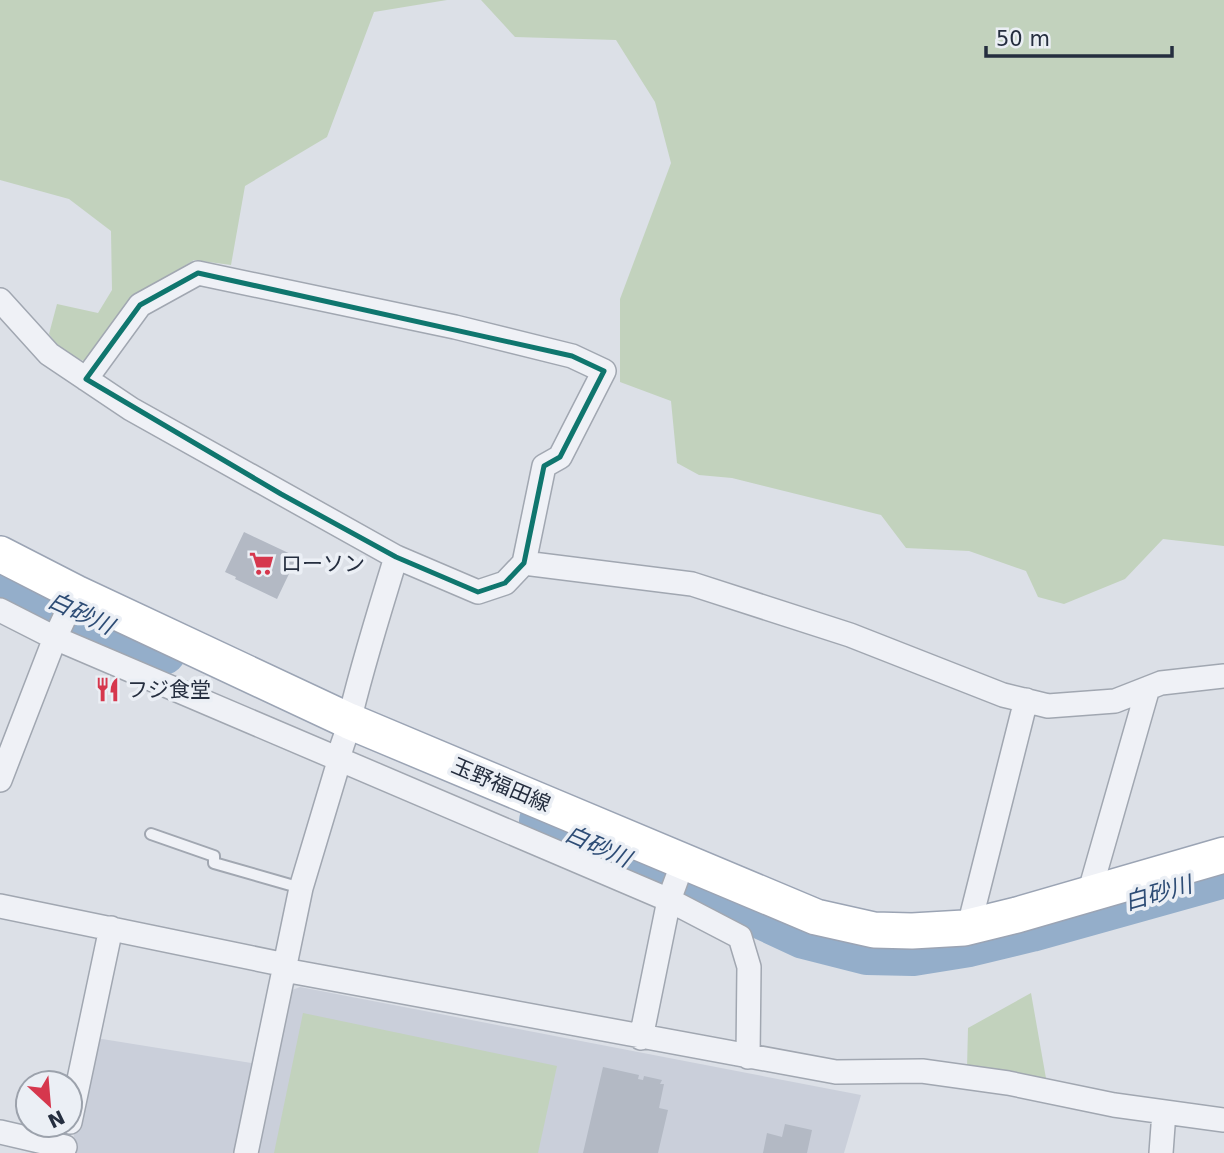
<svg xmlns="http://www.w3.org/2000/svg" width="1224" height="1153" viewBox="0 0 1224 1153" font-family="'DejaVu Sans','Noto Sans JP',sans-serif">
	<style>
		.built { fill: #cacfda }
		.green { fill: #c2d2bd }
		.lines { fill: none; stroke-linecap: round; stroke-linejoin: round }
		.river { stroke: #94aeca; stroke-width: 46 }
		.building { fill: #b3b9c4 }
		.lane-casing { stroke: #a1a7b1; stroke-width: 14 }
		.street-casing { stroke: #a1a7b1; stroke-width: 26 }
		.primary-casing { stroke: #9ba4b4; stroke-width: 38 }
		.lane { stroke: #eff1f6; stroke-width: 10 }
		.street { stroke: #eff1f6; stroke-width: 23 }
		.primary { stroke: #fff; stroke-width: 35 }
		.marked { fill: none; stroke: #0f766e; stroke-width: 5; stroke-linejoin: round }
		.labels { text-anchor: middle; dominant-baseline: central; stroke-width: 7; stroke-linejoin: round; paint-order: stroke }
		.poi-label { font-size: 21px; fill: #252e3f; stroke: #ebeff5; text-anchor: start }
		.street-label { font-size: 21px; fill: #252e3f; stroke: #ebeff5 }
		.water-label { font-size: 23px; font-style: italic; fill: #2d4c75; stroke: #ebeff5 }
	</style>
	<rect width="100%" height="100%" fill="#dce0e7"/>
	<!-- built -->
	<path class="built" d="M300 987 861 1095 844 1153H254L287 992Z
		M96 1038 258 1064 240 1153H76L73 1139Z"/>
	<!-- green -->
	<path class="green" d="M0 0H447L374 12 327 137 245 186 231 265 194 260 156 283 89 363 62 352 49 334 57 304 98 313 112 290 111 231 69 199 0 180Z
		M481 0H1224V546L1163 539 1125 579 1064 604 1038 597 1026 571 969 551 906 548 881 515 732 478 699 475 677 463 671 401 620 382V299L671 163 655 102 616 40 515 37Z
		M1031 993 1047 1084 967 1068 968 1028Z
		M303 1013 557 1066 538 1153H274Z"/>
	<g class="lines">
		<!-- river -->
		<path class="river" d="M0 575 58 605 163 652
			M542 821 687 882 804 936 867 952 913 953 969 944 1031 929 1224 875"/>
	</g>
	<!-- building -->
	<path class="building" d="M244 532 297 557 277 599 235 579 236 577 225 572Z
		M603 1067 639 1075 638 1079 643 1080 644 1076 662 1080 660 1084H664L659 1108 668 1110 658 1153H583Z
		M785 1124 812 1130 807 1153H763L767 1133 782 1137Z"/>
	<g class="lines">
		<defs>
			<path id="lane" d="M151 834 214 856V863L301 888"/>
			<path id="street" d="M0 300 49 354 131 409 396 557 478 592 505 583 524 563 544 466 560 457 604 371 572 356 455 327 198 273 140 305 86 379
				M524 563 692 584 850 635 1003 695 1048 706 1115 701 1161 683 1224 676
				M0 610 55 638 669 900 740 937 749 967 748 1057
				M0 780 55 638 76 593
				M1089 894 1148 688
				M0 906 286 965
				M969 926 1026 700
				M284 970 836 1072 922 1071 1008 1083 1114 1105 1224 1120
				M641 1038 669 900 683 862
				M70 1122 111 928
				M0 1132 65 1147
				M246 1153 301 888 337 768C338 751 345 742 348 726 361 669 379 613 396 557
				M1161 1153 1164 1112"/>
			<path id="primary" d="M0 554 76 593 349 721 816 917 874 930 912 931 964 928 1017 915 1224 855"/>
		</defs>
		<!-- lane casing -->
		<use href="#lane" class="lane-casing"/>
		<!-- street casing -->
		<use href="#street" class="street-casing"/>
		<!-- primary casing -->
		<use href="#primary" class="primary-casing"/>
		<!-- lane -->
		<use href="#lane" class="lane"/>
		<!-- street -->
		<use href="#street" class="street"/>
		<!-- primary -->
		<use href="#primary" class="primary"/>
	</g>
	<!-- marked area -->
	<path class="marked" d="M198 273 572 356 604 371 560 457 544 466 524 563 505 583 478 592 396 557 281 494 86 379 140 305Z"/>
	<!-- icons -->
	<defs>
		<symbol id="supermarket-bare" viewBox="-9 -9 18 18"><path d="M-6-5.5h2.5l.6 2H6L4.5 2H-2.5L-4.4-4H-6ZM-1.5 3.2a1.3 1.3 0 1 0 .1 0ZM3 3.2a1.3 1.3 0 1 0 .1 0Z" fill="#d6374d" stroke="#ebeff5" stroke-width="2.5" paint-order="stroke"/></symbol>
		<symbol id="restaurant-bare" viewBox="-9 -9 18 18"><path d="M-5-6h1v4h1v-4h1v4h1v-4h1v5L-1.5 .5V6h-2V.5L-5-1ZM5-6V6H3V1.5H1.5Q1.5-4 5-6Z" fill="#d6374d" stroke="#ebeff5" stroke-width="2.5" paint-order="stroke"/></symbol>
	</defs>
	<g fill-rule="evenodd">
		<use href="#supermarket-bare" x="244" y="546" width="35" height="35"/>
		<use href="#restaurant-bare" x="90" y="672" width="35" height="35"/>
	</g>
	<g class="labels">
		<!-- poi labels -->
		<g class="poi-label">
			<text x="281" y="564">ローソン</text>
			<text x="127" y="690">フジ食堂</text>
		</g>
		<!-- street labels -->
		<g class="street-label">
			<text transform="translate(501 785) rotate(23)">玉野福田線</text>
		</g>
		<!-- water labels -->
		<g class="water-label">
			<text transform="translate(81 613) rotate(25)">白砂川</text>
			<text transform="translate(598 846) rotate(24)">白砂川</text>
			<text transform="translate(1158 893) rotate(-16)">白砂川</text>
		</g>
	</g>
	<!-- north arrow -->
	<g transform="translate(49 1104) rotate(154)"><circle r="33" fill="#ebeff5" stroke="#9ca2ac" stroke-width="2"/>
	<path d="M0-5L12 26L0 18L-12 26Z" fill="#d6374d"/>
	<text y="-10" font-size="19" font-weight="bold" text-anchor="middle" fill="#252e3f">N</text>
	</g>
	<!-- scale -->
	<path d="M986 46v10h186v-10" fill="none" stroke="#252e3f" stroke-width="3.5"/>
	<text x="996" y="46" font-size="21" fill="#252e3f" stroke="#ebeff5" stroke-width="5" paint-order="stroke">50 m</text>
</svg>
